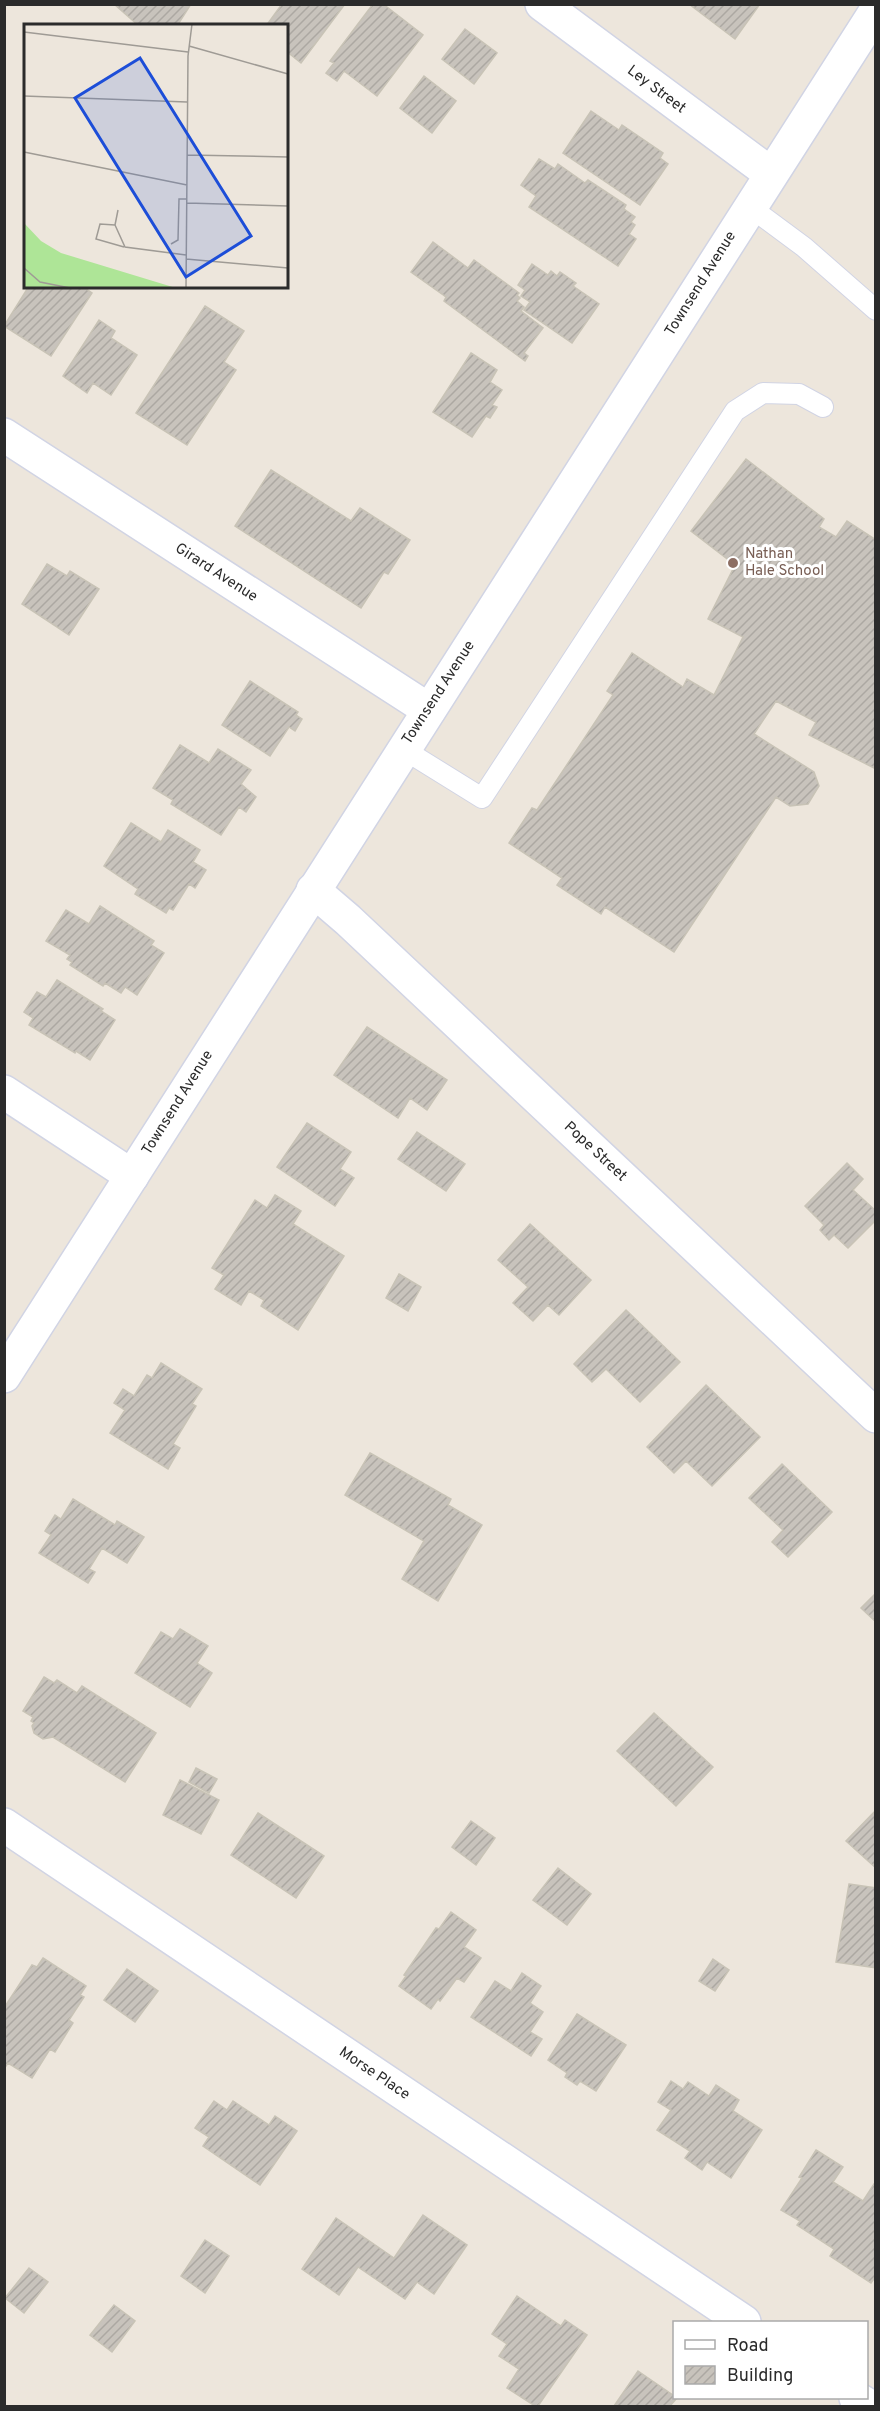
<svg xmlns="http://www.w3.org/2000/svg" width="880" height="2411" viewBox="0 0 880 2411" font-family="Overpass,sans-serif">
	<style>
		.building { fill: url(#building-hatch); stroke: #c8c3b6; stroke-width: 1.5 }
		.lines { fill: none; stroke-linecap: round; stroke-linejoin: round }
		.service-casing { stroke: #d1d4e4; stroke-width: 22 }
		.minor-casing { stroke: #d1d4e4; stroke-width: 36 }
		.secondary-casing { stroke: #d1d4e4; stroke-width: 36 }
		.service { stroke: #fff; stroke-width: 20 }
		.minor { stroke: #fff; stroke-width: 33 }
		.secondary { stroke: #fff; stroke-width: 33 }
		.education-dot { fill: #8d6e63; stroke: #fff; stroke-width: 2 }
		.labels { text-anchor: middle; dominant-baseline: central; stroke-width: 6; stroke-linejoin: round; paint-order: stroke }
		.street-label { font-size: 15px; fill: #2b2b2b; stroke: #fff }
		.education-label { font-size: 15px; fill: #785e54; stroke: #fff; text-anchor: start }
		.inset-road { fill: none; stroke: #9f9b95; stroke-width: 1.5 }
		.view { fill: #1d4ed8; fill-opacity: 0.15; stroke: #1d4ed8; stroke-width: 3 }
		.inset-edge { fill: none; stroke: #2b2b2b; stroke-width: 3 }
	</style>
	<defs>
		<pattern id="building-hatch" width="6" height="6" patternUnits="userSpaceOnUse" patternTransform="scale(1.5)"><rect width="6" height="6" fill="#c8c3bc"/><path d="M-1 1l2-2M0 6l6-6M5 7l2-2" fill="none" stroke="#aca8a2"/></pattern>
	</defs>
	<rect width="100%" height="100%" fill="#ede6dc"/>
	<!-- building -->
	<path class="building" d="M114 4H191L177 26H139Z
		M282 4H345L301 63 286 51V26H266Z
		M373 4H383L423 35 377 96 344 71 337 81 326 73 334 63 330 61Z
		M689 4H760L735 39Z
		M465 29 497 53 474 84 442 59Z
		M424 76 456 101 432 133 400 108Z
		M591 111 619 130 622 125 663 153 660 158 668 164 640 205 563 153Z
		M539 159 555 169 558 164 585 183 588 180 626 205 624 209 635 217 631 222 635 225 629 234 636 239 618 266 529 207 536 196 521 185Z
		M433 242 468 268 474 260 519 293 517 295 520 298 517 301 524 307 521 311 543 328 524 353 528 356 525 361 444 301 446 297 411 272Z
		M532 264 548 275 551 271 557 276 560 272 576 283 573 286 599 304 572 343 524 310 530 302 521 296 525 290 518 285Z
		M29 286H82L92 293 51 356 4 326Z
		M205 306 244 331 224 362 236 370 187 445 136 413Z
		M99 320 115 331 111 338 137 355 111 395 93 383 87 393 63 376Z
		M471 353 497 370 490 382 502 390 492 405 497 407 490 418 486 416 472 437 433 412Z
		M746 459 824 519 819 527 836 537 847 521 876 540V769L809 735 816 722 776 701 754 734 814 772 819 786 808 804 790 806 776 797 674 952 605 907 601 914 557 885 562 878 509 843 532 808 537 810 613 695 607 691 632 653 683 687 687 679 714 695 743 637 708 619 735 565 691 531Z
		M271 470 351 521 360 508 410 540 388 574 384 572 361 608 235 526Z
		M47 564 67 576 70 571 99 589 69 635 22 604Z
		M250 681 298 712 296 715 302 719 295 731 289 727 270 756 222 725Z
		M180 745 209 763 218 749 251 770 241 784 256 797 246 812 239 807 221 835 171 804 173 800 153 788Z
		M131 823 161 842 168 830 200 850 193 862 206 870 195 888 189 884 173 910 169 908 166 913 135 894 138 889 104 866Z
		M100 906 154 941 151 945 164 953 137 995 125 987 121 993 105 983 103 986 70 965 72 962 67 959 70 955 46 941 66 910 89 924Z
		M57 980 103 1009 101 1011 115 1020 90 1060 76 1051 75 1053 29 1025 33 1018 24 1012 37 992 46 997Z
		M367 1027 447 1080 427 1110 410 1098 398 1118 334 1075Z
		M307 1123 351 1152 340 1169 354 1178 335 1206 277 1167Z
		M417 1132 465 1164 446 1191 398 1159Z
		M847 1163 863 1179 853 1190 876 1211V1220L848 1248 834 1235 829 1240 820 1230 824 1225 805 1206Z
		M275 1195 301 1211 293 1224 344 1256 298 1330 261 1306 264 1300 249 1291 241 1305 215 1289 224 1275 212 1268 255 1200 267 1208Z
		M530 1224 591 1280 559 1315 548 1305 533 1321 513 1303 528 1287 498 1260Z
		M399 1274 421 1287 408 1311 386 1298Z
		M626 1310 680 1362 640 1402 606 1369 592 1382 574 1364Z
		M161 1363 202 1389 192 1404 196 1406 173 1444 180 1448 168 1469 110 1433 125 1410 114 1403 123 1389 134 1396 147 1375 152 1378Z
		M706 1385 760 1437 712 1486 686 1461 674 1473 647 1447Z
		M370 1453 451 1499 448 1505 482 1525 438 1601 402 1579 424 1541 345 1495Z
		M782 1464 832 1512 788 1557 772 1542 783 1530 749 1498Z
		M73 1499 115 1525 117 1521 144 1537 127 1563 102 1548 89 1569 95 1572 88 1583 39 1553 51 1535 45 1531 55 1515 61 1519Z
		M876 1593V1622L861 1608Z
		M180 1629 208 1646 197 1663 212 1673 190 1707 135 1673 161 1632 173 1639Z
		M44 1677 54 1683 57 1680 77 1693 82 1686 156 1733 125 1782 53 1737 43 1739 34 1733 32 1726 34 1723 31 1721 33 1717 23 1711Z
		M654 1713 713 1767 676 1806 617 1751Z
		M196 1768 217 1779 209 1793 189 1782Z
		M180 1780 219 1800 201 1834 163 1815Z
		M876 1810V1868L846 1841Z
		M258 1813 324 1856 296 1898 231 1855Z
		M471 1821 495 1838 476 1865 452 1847Z
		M558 1868 591 1894 567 1925 533 1900Z
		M849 1884 876 1888V1968L836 1962Z
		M451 1912 476 1930 464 1947 481 1958 464 1982 457 1978 440 2001 438 1999 431 2009 399 1986 406 1976 404 1975 436 1928 439 1929Z
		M43 1958 86 1986 80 1995 84 1997 69 2020 73 2023 55 2052 50 2049 32 2078 8 2063 4 2069V2008L32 1965 37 1967Z
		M713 1959 729 1970 715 1991 699 1981Z
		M127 1969 158 1991 135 2022 104 2000Z
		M522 1973 541 1986 530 2003 543 2012 530 2032 542 2039 531 2056 471 2017 495 1981 511 1991Z
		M577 2014 626 2045 596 2091 580 2081 577 2085 565 2077 567 2073 548 2060Z
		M671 2081 683 2089 688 2082 709 2096 716 2085 739 2100 733 2111 762 2130 731 2178 707 2162 702 2170 685 2158 690 2151 657 2130 671 2110 658 2102Z
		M214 2101 227 2110 233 2101 269 2125 275 2116 297 2131 260 2185 203 2146 209 2137 195 2128Z
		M816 2150 843 2167 833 2182 863 2201 874 2184 876 2185V2276L871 2283 830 2256 834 2249 797 2225 800 2221 781 2210 802 2178 799 2177Z
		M423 2215 467 2245 434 2294 417 2282 405 2299 358 2267 339 2295 302 2269 336 2218 394 2258Z
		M205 2240 229 2256 205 2293 181 2276Z
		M29 2268 48 2282 24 2313 5 2298Z
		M517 2296 561 2326 565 2320 587 2335 538 2406H535L507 2388 519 2369 499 2356 507 2344 492 2334Z
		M114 2305 135 2321 112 2352 90 2335Z
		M638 2371 677 2398 670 2406H614Z"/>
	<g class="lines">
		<defs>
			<path id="service" d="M750 207 804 247 876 310
				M403 749 482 798 735 411 763 393 799 394 823 407"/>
			<path id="minor" d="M542 4 771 174
				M4 435 429 710
				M313 890 348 920 876 1416
				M4 1092 132 1176
				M4 1825 744 2322
				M856 2398 869 2406"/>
			<path id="secondary" d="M4 1376 876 11"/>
		</defs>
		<!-- service casing -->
		<use href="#service" class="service-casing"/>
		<!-- minor casing -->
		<use href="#minor" class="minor-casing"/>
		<!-- secondary casing -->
		<use href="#secondary" class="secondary-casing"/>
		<!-- service -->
		<use href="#service" class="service"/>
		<!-- minor -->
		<use href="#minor" class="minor"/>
		<!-- secondary -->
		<use href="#secondary" class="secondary"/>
	</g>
	<!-- markers -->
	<circle class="education-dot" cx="733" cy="563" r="6"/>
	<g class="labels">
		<!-- street labels -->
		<g class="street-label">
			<text transform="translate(656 90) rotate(37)">Ley Street</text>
			<text transform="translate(701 284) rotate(-58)">Townsend Avenue</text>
			<text transform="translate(216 573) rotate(33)">Girard Avenue</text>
			<text transform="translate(439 693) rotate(-57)">Townsend Avenue</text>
			<text transform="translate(178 1103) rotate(-58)">Townsend Avenue</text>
			<text transform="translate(595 1152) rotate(43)">Pope Street</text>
			<text transform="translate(374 2074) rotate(34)">Morse Place</text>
		</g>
		<!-- education labels -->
		<g class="education-label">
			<text x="745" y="554">Nathan<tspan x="745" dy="17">Hale School</tspan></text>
		</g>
	</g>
	<!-- overview -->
	<g transform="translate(24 24)">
		<rect width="264" height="264" fill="#ede6dc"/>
		<path d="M0 199 17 217 37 229 152 264H0Z" fill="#aee597"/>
		<path class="inset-road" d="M0 8 164 28M165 22 264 50M0 72 163 78M0 128 163 161M163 131 264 133M163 179 264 182M94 186 91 201 101 223 162 231M91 201 76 200 72 215 100 223M147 220 154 216 155 175H163M162 235 264 244M0 244 16 258 46 264M162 264 164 32 168 0"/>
		<path class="view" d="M116 34 227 212 162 253 51 74Z"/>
		<rect width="264" height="264" class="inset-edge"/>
	</g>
	<!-- border -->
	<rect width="880" height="2411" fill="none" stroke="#2b2b2b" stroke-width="12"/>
	<!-- legend -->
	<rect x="673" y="2321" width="195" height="78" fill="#ffffff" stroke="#aaaaaa" stroke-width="1.5"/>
	<rect x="685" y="2340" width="30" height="9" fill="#ffffff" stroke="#aaaaaa" stroke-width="1.5"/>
	<text x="727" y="2351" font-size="18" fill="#2b2b2b">Road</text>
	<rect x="685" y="2366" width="30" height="18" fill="url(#building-hatch)" stroke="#aaaaaa" stroke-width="1.5"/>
	<text x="727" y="2381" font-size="18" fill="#2b2b2b">Building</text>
</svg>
